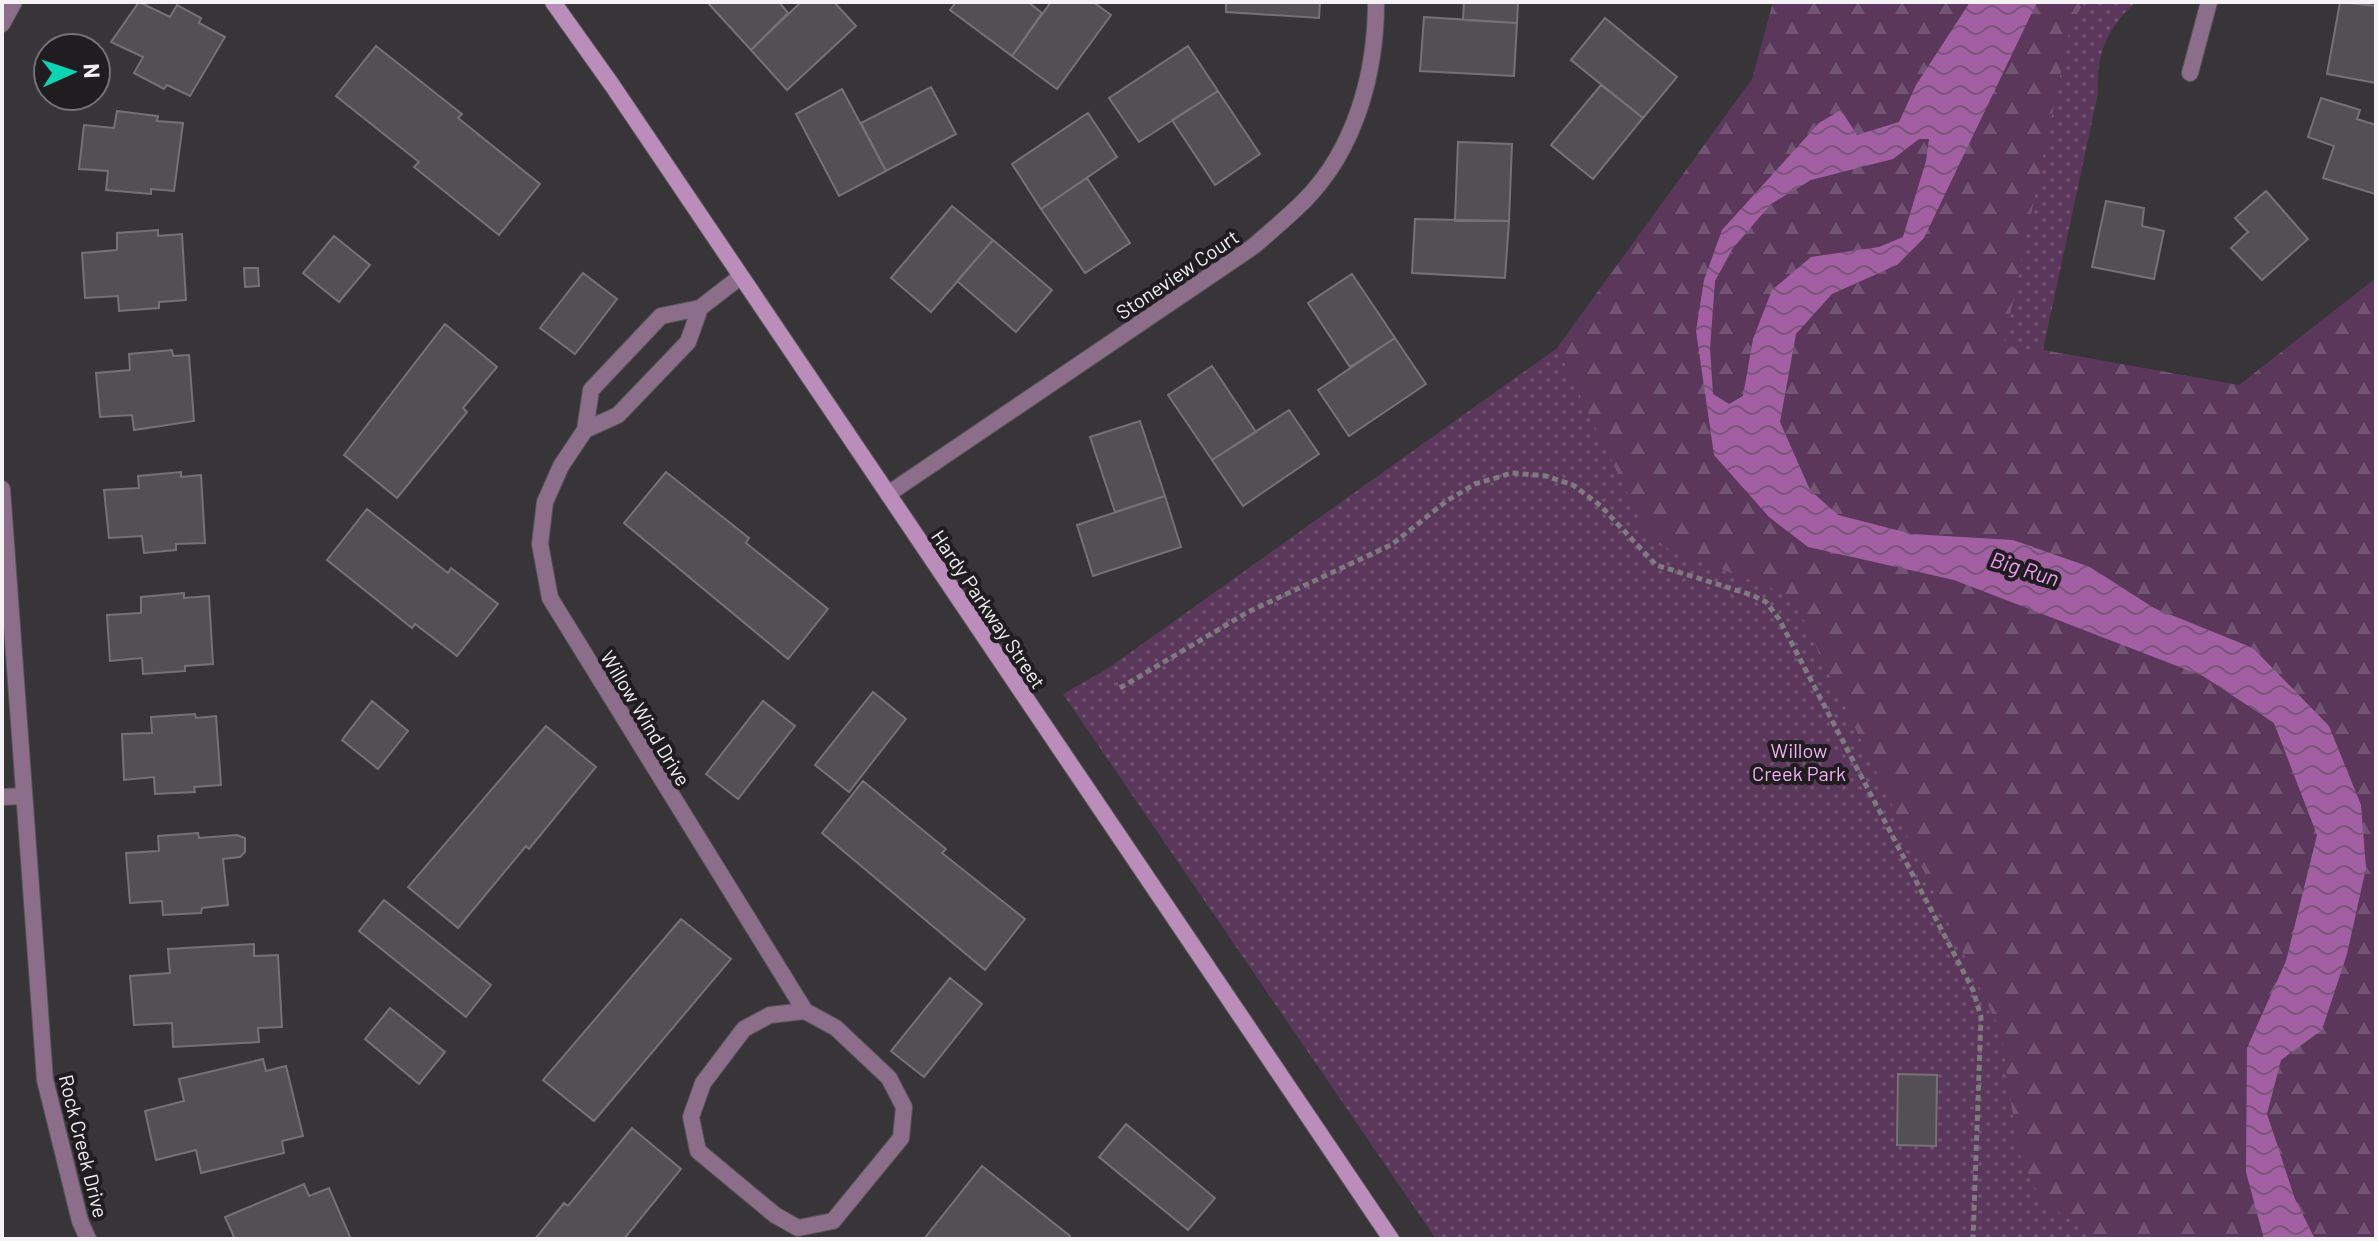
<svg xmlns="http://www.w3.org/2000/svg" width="2378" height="1241" viewBox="0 0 2378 1241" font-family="Barlow,sans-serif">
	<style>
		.grass { fill: url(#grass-dots) }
		.forest { fill: url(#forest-firs) }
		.water { fill: url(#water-waves); fill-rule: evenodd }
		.building { fill: #535053; stroke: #757175; stroke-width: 2 }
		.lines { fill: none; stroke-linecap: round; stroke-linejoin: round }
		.minor-casing { stroke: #565356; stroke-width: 18 }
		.secondary-casing { stroke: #565356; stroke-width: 18 }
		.path { stroke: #7e7b7e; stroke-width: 5; stroke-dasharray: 6 4; stroke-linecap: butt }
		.minor { stroke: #8c6e8b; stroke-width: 16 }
		.secondary { stroke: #bb8dbb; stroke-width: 16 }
		.labels { text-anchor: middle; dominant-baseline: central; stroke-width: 8; stroke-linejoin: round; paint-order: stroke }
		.street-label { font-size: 20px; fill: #f4f2f4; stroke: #1f1d1f }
		.park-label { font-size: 20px; fill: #f6aff7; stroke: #1f1d1f }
		.water-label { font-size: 22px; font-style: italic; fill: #f49bf5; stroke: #1f1d1f }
	</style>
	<defs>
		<pattern id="grass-dots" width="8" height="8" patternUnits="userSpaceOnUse" patternTransform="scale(2)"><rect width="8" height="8" fill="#5c375c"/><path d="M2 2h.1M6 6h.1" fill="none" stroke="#745474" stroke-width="1.8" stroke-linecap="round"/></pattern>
		<pattern id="forest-firs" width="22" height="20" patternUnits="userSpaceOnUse" patternTransform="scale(2)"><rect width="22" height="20" fill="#5c375c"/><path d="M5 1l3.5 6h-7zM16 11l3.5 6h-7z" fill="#745474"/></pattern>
		<pattern id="water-waves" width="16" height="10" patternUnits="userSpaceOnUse" patternTransform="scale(2)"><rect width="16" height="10" fill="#a260a3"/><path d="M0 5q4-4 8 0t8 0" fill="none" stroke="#7a567a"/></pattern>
	</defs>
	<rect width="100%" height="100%" fill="#383538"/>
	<!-- grass -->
	<path class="grass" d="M1810 2H2136C2107 28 2096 54 2098 93L2043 350 2376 410V1239H1436L1063 694 1107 669 1852 138Z"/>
	<!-- forest -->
	<path class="forest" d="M1773 2H2084L2071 24 2003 348 2042 350 2239 385 2376 278V1239H2098L2041 1200 2018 1151 2001 1032 1792 596 1651 542 1557 348 1752 79Z"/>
	<!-- water -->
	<path class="water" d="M1970 2H2037L1924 238 1897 265 1832 294 1796 334 1780 422 1810 490 1838 515 1912 534 2013 540 2090 567 2154 608 2253 648 2329 726 2361 805 2366 868 2347 954 2322 1030 2281 1060 2267 1114 2295 1199 2315 1239H2264L2246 1172 2247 1048 2286 961 2317 835 2274 723 2203 676 1954 580 1808 547 1769 517 1714 455 1696 331 1704 280 1722 230 1819 123 1841 110 1857 135 1899 122 1916 85ZM1919 139H1929L1926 161 1903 237 1879 247 1811 257 1772 290 1753 339 1743 396 1729 404 1713 394 1710 349 1715 281 1733 248 1771 204 1811 180 1893 159Z"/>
	<!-- building -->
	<path class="building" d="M139 2 170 17 177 5 201 18 199 23 225 37 190 96 167 85 164 89 134 73 143 57 111 42Z
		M707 2H779L788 13 751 50Z
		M801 2H834L856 26 787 90 751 50Z
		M956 2H1028L1042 13 1012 56 950 10Z
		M1051 2H1093L1111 15 1057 89 1012 56Z
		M1226 2H1320L1319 18 1226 12Z
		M1464 2H1518L1517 23 1463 20Z
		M2340 2 2376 6V83L2327 74Z
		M1424 17 1517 23 1514 76 1420 71Z
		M1605 18 1677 77 1643 118 1571 60Z
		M376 46 462 114 458 118 540 184 499 235 414 167 419 162 336 96Z
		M1188 46 1218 91 1139 142 1109 98Z
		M1601 85 1643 118 1593 179 1551 145Z
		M931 87 956 134 886 171 861 123Z
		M842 89 886 171 839 196 796 114Z
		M1218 91 1260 154 1215 185 1172 120Z
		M2321 98 2360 110 2357 119 2376 125 2375 194 2323 178 2334 146 2308 137Z
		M117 111 158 116 157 121 183 123 174 191 151 189V194L106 190 108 171 79 169 84 125 114 128Z
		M1088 113 1117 157 1041 209 1012 164Z
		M1458 142 1512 144 1509 221H1455Z
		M1087 178 1130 243 1085 273 1041 209Z
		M2266 191 2308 239 2262 280 2231 248 2248 232 2235 218Z
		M2106 201 2144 208 2142 226 2164 231 2154 279 2092 267Z
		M952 206 993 240 931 312 891 278Z
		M1415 219 1509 221 1505 278 1412 273Z
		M158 230V236L182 234 186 300 159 302V308L119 311 118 296 85 298 82 253 117 250V233Z
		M334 236 370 265 339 302 303 273Z
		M993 240 1052 290 1016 332 957 281Z
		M244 268H258L259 286 245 287Z
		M583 273 617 299 575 354 540 328Z
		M1352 274 1395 338 1350 367 1308 303Z
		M445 324 497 367 463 408 467 412 397 498 344 455Z
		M1395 338 1426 384 1349 436 1318 390Z
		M172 350 173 356 189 355 194 421 134 430 132 415 100 417 96 373 130 370 129 354Z
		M1212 366 1256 432 1212 460 1168 395Z
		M1289 410 1319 454 1243 506 1212 460Z
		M1140 421 1165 496 1115 512 1090 437Z
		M181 472V477L201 475 205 543 176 544V550L144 553 142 536 109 538 104 490 139 488 138 476Z
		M666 472 749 538 746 543 828 609 788 659 624 523Z
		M1165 496 1181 547 1093 576 1077 525Z
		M367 509 448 573 451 568 498 604 457 656 415 624 412 628 327 560Z
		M184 593V598L209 596 213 664 185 666V671L143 674 142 658 110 661 107 615 141 613V597Z
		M873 692 906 719 849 792 815 765Z
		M372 701 408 731 378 769 342 740Z
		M763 701 795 726 738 799 706 774Z
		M195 714 196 718 216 716 221 785 194 787 195 792 155 794 154 777 124 780 122 734 152 733 151 717Z
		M546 726 596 767 529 849 526 846 458 928 408 887Z
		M863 781 946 849 942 853 1025 919 985 970 822 833Z
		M198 833 199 838 237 835 245 838V852L240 857 223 859 228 905 202 908 201 913 163 915 162 901 130 903 126 853 159 851 158 836Z
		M384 900 491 985 466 1017 359 931Z
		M681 919 731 959 594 1121 543 1080Z
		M254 944V956L278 955 282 1027 258 1028 259 1042 173 1047 172 1023 134 1025 130 976 170 973 168 949Z
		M950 978 982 1004 924 1077 891 1051Z
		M390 1008 445 1052 419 1084 365 1039Z
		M263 1059 266 1071 286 1066 303 1136 282 1141 284 1153 201 1173 196 1150 156 1160 145 1111 184 1101 179 1079Z
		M1898 1074 1937 1075 1936 1146 1897 1145Z
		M1126 1124 1215 1198 1188 1230 1099 1157Z
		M632 1128 681 1169 624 1239H535L564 1203 568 1206Z
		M982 1166 1070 1236 1068 1239H924Z
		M304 1184 309 1196 329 1188 351 1239H228L234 1237 225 1217Z"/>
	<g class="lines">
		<defs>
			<path id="minor" d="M2 24 14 2
				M2190 73 2209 2
				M740 277 700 308 661 316 591 390 585 430 561 466 545 502 540 544 550 598 805 1011
				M585 430 618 415 688 342 700 308
				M2 489 45 1080 80 1221 88 1239
				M888 494 1254 246C1271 231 1289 216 1305 200 1356 148 1376 72 1376 2
				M2 797 24 796
				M805 1011 836 1028 889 1078 904 1107 901 1138 833 1221 798 1228 775 1215 698 1151 691 1117 703 1083 744 1029 770 1015Z"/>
			<path id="secondary" d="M553 2 612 85 1391 1239"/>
		</defs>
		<!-- minor casing -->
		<use href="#minor" class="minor-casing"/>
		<!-- secondary casing -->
		<use href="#secondary" class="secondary-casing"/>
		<!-- path -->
		<path class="path" d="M1120 688 1248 612 1391 545 1448 500 1475 484 1512 473 1546 476 1573 485 1601 506 1656 565 1752 595 1766 602 1779 619 1973 990 1981 1017 1973 1239"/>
		<!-- minor -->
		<use href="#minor" class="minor"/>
		<!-- secondary -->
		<use href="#secondary" class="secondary"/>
	</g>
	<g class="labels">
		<!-- street labels -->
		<g class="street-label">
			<text transform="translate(1177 274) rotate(-34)">Stoneview Court</text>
			<text transform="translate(989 609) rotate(56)">Hardy Parkway Street</text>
			<text transform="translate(646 718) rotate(59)">Willow Wind Drive</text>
			<text transform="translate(84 1146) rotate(76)">Rock Creek Drive</text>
		</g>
		<!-- park labels -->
		<g class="park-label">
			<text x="1799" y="750">Willow<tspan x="1799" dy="23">Creek Park</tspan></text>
		</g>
		<!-- water labels -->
		<g class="water-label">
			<text transform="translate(2025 568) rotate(17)">Big Run</text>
		</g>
	</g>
	<!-- border -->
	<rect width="2378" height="1241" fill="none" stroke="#f4f2f4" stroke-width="8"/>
	<!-- north arrow -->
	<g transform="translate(72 72) rotate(87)"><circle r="38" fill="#1f1d1f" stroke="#747274" stroke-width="2"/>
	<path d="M0-6L14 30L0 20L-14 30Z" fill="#0cd5b5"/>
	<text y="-12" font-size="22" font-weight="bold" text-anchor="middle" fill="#f4f2f4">N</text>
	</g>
</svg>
